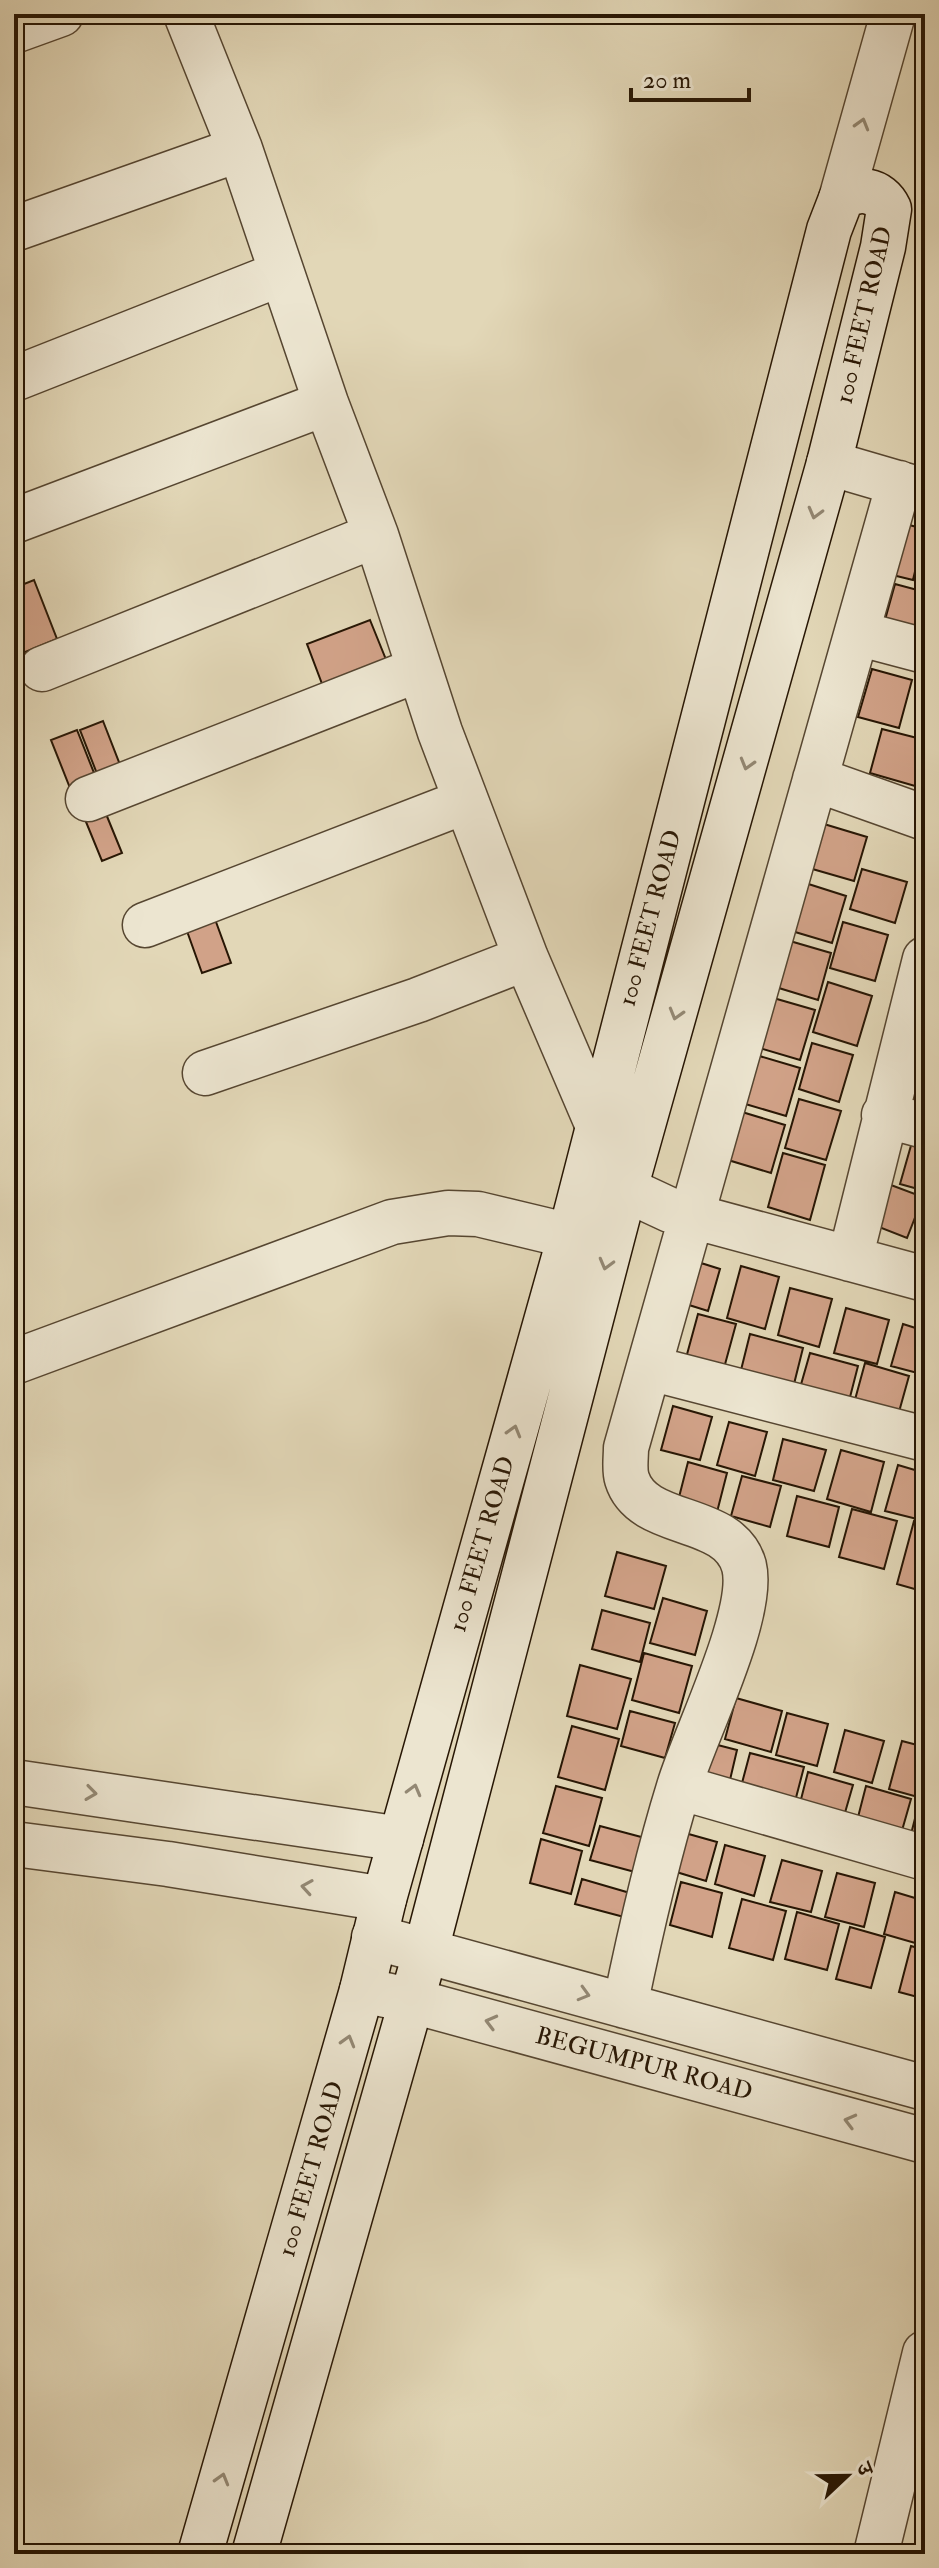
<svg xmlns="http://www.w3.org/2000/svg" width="939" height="2568" viewBox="0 0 939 2568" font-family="'IM FELL Double Pica','Noto Serif Devanagari',serif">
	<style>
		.building { fill: #d1a288; stroke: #271604; stroke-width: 2 }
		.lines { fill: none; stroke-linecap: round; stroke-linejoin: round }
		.street-casing { stroke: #564631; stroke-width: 47 }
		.secondary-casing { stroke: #271604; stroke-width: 47 }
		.street { stroke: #ece5d0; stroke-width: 44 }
		.secondary { stroke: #ece5d0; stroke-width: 44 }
		.oneway { stroke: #938874 }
		.labels { text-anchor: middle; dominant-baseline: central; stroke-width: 6; stroke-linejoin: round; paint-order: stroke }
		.street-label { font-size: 24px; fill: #271604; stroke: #ece5d0 }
	</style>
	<rect width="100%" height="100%" fill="#e2d7b7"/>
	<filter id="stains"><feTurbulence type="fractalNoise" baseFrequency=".0025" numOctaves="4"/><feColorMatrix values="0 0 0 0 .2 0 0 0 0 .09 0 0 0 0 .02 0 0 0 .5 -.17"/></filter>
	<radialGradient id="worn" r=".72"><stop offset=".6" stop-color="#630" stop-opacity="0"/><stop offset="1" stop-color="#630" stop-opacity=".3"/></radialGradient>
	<!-- building -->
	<path class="building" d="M893 521 925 529 913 580 880 572Z
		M34 580 57 639 18 655 14 644V588Z
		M895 584 925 592 922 637 883 627Z
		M370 620 391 672 327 697 307 644Z
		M872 669 912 680 899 728 858 717Z
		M925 698V734L916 731Z
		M103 721 124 775 101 784 80 730Z
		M882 729 925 740 915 786 870 773Z
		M77 730 98 783 72 793 51 740Z
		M104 809 122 853 102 861 84 817Z
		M814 821 867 837 854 881 802 866Z
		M862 869 907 882 895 923 850 909Z
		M799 881 846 896 832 943 785 929Z
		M212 911 231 963 202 973 183 920Z
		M843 922 888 935 875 981 830 968Z
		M783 939 831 953 818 1000 769 985Z
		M828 982 872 996 857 1046 813 1032Z
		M763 995 815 1010 800 1060 749 1045Z
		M812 1043 853 1055 839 1102 799 1089Z
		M756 1055 800 1068 786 1116 742 1103Z
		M799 1099 841 1111 826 1160 785 1148Z
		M742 1112 785 1125 771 1173 728 1160Z
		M912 1142 925 1146V1191L900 1184Z
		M783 1153 825 1165 810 1220 768 1207Z
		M875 1179 923 1197 907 1238 861 1220Z
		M925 1213V1245L916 1242Z
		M701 1263 720 1269 708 1311 689 1305Z
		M741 1266 779 1277 765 1329 727 1318Z
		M790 1288 832 1299 819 1347 778 1335Z
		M846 1308 889 1320 877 1364 834 1353Z
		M698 1314 736 1324 724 1368 686 1358Z
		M903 1324 925 1331V1375L891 1366Z
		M750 1334 803 1348 794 1384 741 1370Z
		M810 1353 858 1366 849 1401 800 1388Z
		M865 1363 909 1376 897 1419 853 1407Z
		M673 1406 712 1417 700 1460 661 1450Z
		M729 1422 767 1432 755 1476 717 1465Z
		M783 1439 826 1450 814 1491 773 1480Z
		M841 1450 884 1462 871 1512 827 1499Z
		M688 1462 727 1473 716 1516 677 1505Z
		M898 1465 925 1473V1521L885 1511Z
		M742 1476 781 1486 770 1527 731 1516Z
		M797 1496 839 1507 829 1547 787 1536Z
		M852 1509 897 1521 884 1569 839 1557Z
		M914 1521 925 1524V1592L897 1584Z
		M617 1552 666 1566 654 1609 605 1596Z
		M663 1598 707 1611 695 1655 650 1643Z
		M602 1610 650 1623 640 1662 592 1649Z
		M644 1653 692 1666 679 1713 632 1700Z
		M580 1665 631 1679 617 1729 567 1716Z
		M736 1698 782 1711 771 1752 725 1739Z
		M630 1711 675 1723 665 1758 621 1746Z
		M787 1713 828 1724 817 1766 776 1755Z
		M572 1726 619 1739 605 1790 558 1777Z
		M845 1730 884 1741 872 1783 834 1772Z
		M902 1741 925 1747V1799L889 1789Z
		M706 1742 737 1750 726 1797 694 1789Z
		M750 1753 804 1767 792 1813 738 1798Z
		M808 1772 853 1785 842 1823 798 1811Z
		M556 1786 602 1798 589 1846 543 1833Z
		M866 1786 911 1799 901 1834 857 1821Z
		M919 1803 925 1804V1842L910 1838Z
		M600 1826 645 1838 635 1872 590 1860Z
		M685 1833 717 1842 706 1881 673 1871Z
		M541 1839 582 1851 571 1894 530 1883Z
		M725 1845 765 1856 754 1896 715 1884Z
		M782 1860 822 1871 811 1912 770 1902Z
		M837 1873 875 1883 864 1927 825 1917Z
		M582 1879 630 1893 624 1917 575 1904Z
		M681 1882 722 1893 712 1937 670 1925Z
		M895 1892 925 1901 922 1945 884 1934Z
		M742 1899 786 1911 773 1960 729 1948Z
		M797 1912 839 1924 827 1970 785 1959Z
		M850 1927 885 1937 871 1988 836 1979Z
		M911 1946 925 1950V1999L899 1992Z"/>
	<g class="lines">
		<defs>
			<path id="street" d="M186 14 240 149 326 403 376 535 440 732 526 958 625 1189 670 1210 925 1279
				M14 31 61 14
				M841 199 893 14
				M14 229 240 149
				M14 379 280 274
				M829 463 925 491
				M14 521 326 403
				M857 633 925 651
				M42 669 376 535
				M815 779 925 818
				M88 799 417 670
				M145 925 466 801
				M205 1073 418 1000 526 958
				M884 1115 925 1126
				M850 1259 925 959
				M14 1362 392 1222 448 1213 478 1214 570 1236
				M650 1368 925 1439
				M14 1782 401 1839
				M679 1787 925 1858
				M14 1844 168 1864 384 1899
				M374 1937 925 2088
				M362 1990 409 2000 925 2141
				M625 2006C640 1933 657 1858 679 1787 694 1736 756 1614 744 1566 729 1512 643 1530 627 1479 624 1470 626 1458 626 1448L899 483
				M876 2554 925 2353"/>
			<path id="secondary" d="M200 2554 362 1990 384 1899 570 1236 829 230 841 199C857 186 880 189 889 209L883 247 829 463 625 1189 426 1950 254 2554"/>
		</defs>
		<!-- street casing -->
		<use href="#street" class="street-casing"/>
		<!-- secondary casing -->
		<use href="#secondary" class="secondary-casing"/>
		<!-- street -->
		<use href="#street" class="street"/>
		<!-- secondary -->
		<use href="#secondary" class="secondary"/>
	</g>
	<!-- one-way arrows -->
	<defs><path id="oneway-chevron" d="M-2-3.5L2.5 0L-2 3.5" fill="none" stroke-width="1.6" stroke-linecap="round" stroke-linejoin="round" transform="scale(2)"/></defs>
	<g class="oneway">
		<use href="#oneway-chevron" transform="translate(862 124) rotate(-74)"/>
		<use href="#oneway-chevron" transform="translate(815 513) rotate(105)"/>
		<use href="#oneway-chevron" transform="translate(747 764) rotate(106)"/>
		<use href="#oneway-chevron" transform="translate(676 1014) rotate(106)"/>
		<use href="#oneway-chevron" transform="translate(606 1264) rotate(105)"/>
		<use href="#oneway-chevron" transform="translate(514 1431) rotate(-74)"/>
		<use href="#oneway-chevron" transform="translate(414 1790) rotate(-75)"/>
		<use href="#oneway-chevron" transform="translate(91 1793) rotate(8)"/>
		<use href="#oneway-chevron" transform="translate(307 1887) rotate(-171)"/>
		<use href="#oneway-chevron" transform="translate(584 1994) rotate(16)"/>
		<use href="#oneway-chevron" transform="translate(491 2022) rotate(-165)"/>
		<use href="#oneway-chevron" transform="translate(348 2041) rotate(-74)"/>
		<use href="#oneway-chevron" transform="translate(850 2121) rotate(-165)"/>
		<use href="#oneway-chevron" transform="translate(222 2479) rotate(-74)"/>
	</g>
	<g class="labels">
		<!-- street labels -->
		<g class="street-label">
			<text transform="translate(864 315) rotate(-77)">100 FEET ROAD</text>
			<text transform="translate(650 918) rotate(-75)">100 FEET ROAD</text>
			<text transform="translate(482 1544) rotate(-74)">100 FEET ROAD</text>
			<text transform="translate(644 2064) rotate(15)">BEGUMPUR ROAD</text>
			<text transform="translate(311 2169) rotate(-74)">100 FEET ROAD</text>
		</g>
	</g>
	<!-- margin -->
	<rect width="939" height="2568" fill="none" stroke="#e2d7b7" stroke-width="48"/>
	<rect x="16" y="16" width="907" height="2536" fill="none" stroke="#271604" stroke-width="4"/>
	<rect x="24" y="24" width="891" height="2520" fill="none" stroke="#271604" stroke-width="2"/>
	<!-- north arrow -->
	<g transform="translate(847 2476) rotate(68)" stroke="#ece5d0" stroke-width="6" paint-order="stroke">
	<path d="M0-6L14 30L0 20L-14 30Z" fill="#271604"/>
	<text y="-12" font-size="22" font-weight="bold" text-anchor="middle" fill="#271604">उ</text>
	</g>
	<!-- scale -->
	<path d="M631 88v12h118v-12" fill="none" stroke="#271604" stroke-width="4"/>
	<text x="643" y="88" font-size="24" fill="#271604" stroke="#ece5d0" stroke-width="6" paint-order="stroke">20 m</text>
	<rect width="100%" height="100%" filter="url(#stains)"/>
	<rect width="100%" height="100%" fill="url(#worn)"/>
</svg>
